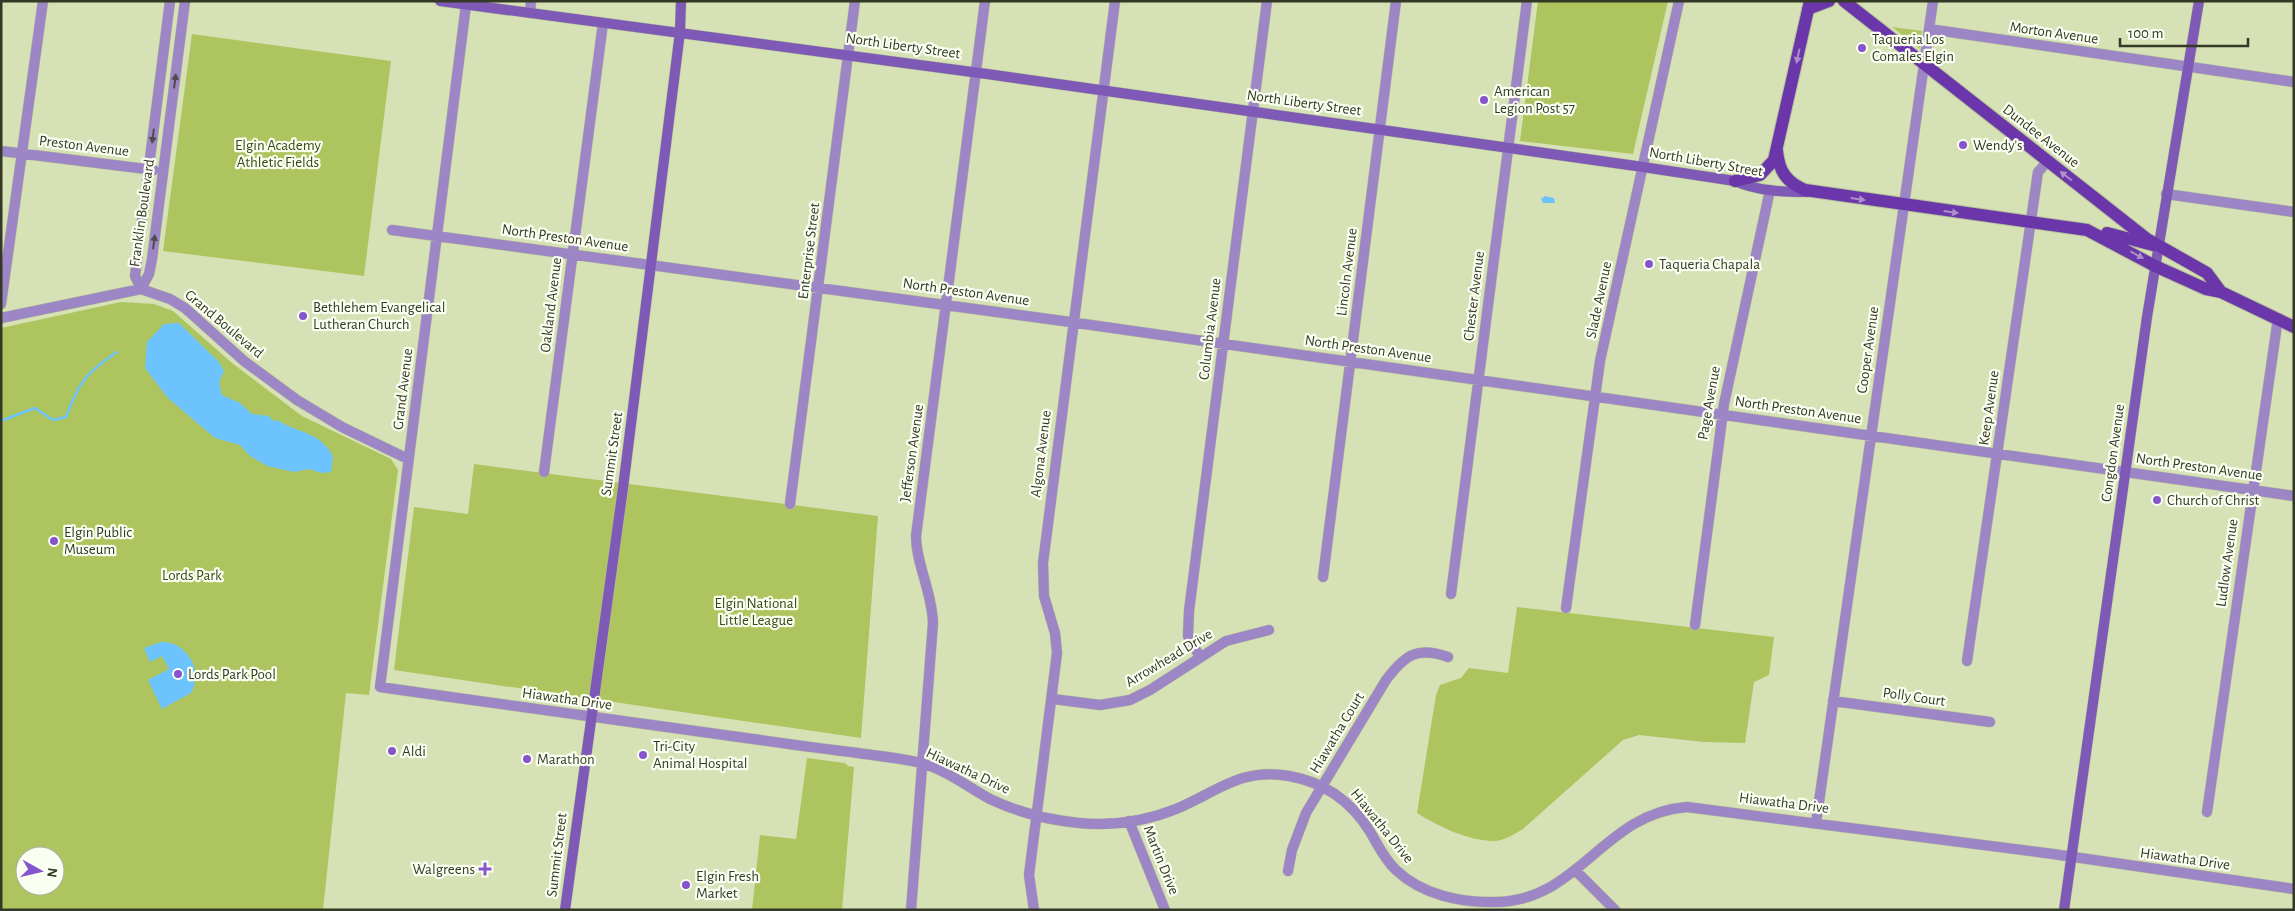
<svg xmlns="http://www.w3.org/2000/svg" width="2295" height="911" viewBox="0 0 2295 911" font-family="'Alegreya Sans',sans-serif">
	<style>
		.green { fill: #aec45e; fill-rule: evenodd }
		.water { fill: #6cc3fd }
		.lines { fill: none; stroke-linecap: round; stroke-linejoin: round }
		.stream { stroke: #6cc3fd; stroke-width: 2.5 }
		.street-casing { stroke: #b6c099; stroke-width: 11 }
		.secondary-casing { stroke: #b6c099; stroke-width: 11 }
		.primary-casing { stroke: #b6c099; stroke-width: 14 }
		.street { stroke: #9c86c5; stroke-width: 10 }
		.secondary { stroke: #7e5ab6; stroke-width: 10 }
		.primary { stroke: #6a36aa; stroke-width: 12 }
		.oneway { fill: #ab90ca }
		.oneway2 { fill: #4e4c4e }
		.poi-dot { fill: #8654cc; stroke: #fbfff1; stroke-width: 2 }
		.labels { text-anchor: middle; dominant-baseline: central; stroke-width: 4.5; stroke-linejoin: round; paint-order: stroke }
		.street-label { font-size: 15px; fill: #343927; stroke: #fbfff1 }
		.poi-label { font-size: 15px; fill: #343927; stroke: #fbfff1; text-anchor: start }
		.park-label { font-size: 15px; fill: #3c4616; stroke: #fbfff1 }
	</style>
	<rect width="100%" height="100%" fill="#d6e2b5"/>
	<!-- green -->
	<path class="green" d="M1538 1H1668L1633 154 1520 141Z
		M1892 27 1922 31 1920 49Z
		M192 34 391 61 364 276 163 251Z
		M121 302 154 304 173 311 232 363 302 416 391 459 398 470 369 695 346 693 323 910H1V328ZM25 856H55V886H25Z
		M474 464 878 516 861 738 394 670 414 507 468 514Z
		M1517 607 1774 637 1769 675 1754 682 1745 743 1704 742 1639 735 1623 740 1523 829C1514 834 1504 841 1494 841 1468 841 1438 826 1417 813L1436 695 1440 685 1461 678 1469 668 1508 673Z
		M807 758 845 763 848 766 854 767 842 910H752L760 835 796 839Z"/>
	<!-- water -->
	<path class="water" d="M1545 196 1554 198 1555 203H1543L1541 199Z
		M179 323 219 362 224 371 219 382 222 395 240 403 252 414 269 416 273 421 277 420C297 433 322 432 333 457L331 472 321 473 309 469 294 472 267 466 250 456 240 445 215 438 168 398 145 368 147 342 164 324Z
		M161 642C187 641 204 671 191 693L162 709 148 680 169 669 162 656 150 662 144 648Z"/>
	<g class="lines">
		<!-- stream -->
		<path class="stream" d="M1 421 35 408 53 420 66 417C79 382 86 373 117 352"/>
		<defs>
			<path id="street" d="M466 5 380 687C504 705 628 721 753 739 788 744 823 749 858 753 879 756 901 758 921 763 946 770 968 787 990 799 1017 812 1049 820 1079 823 1111 826 1146 821 1176 809 1217 792 1241 767 1289 776 1323 782 1350 800 1369 830 1377 843 1384 859 1396 870 1422 895 1462 903 1495 902 1579 902 1603 813 1687 807L2053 854 2294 889
				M530 13 531 1
				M1929 29 2294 82
				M1 151 154 170
				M2166 194 2294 212
				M392 230 1063 321 2294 496
				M141 289 149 274 152 259 185 1
				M141 289 135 276 170 1
				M1 304 43 1
				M1 318 141 289 170 299 185 308 244 361 297 400 342 427 408 459
				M544 472 603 23
				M790 504 855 1
				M1323 577 1396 1
				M1451 594 1527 1
				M1566 608 1600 361 1679 1
				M1695 625 1724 404 1770 190
				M1200 657 1188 636 1189 611 1267 1
				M1967 661 2038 172 2047 162
				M1053 699 1100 705 1130 700 1150 690 1226 641 1269 630
				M1833 701 1990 722
				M2207 812 2278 318
				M1129 821 1165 910
				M1816 823 1933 1
				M1575 870 1615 910
				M1288 871 1292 850 1306 813 1386 680C1405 655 1417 646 1448 657
				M911 910 933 623C932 591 916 564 916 536L985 1
				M1034 910 1029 875 1057 653 1055 633 1044 596 1043 563 1115 1"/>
			<path id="secondary" d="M440 1 987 74 1643 167 1735 181C1757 191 1783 192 1807 192
				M565 910 623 488 680 32 681 1
				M2064 910 2147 317 2199 1"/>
			<path id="primary" d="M1844 1 2147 239 2207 273 2221 292
				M1808 9 1829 1
				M1777 151C1779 171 1786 182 1805 190L2087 230 2155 266 2206 289 2221 292 2294 327
				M1735 181 1760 175 1774 160 1810 1
				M2107 233 2153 245"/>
		</defs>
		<!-- street casing -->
		<use href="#street" class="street-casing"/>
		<!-- secondary casing -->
		<use href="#secondary" class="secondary-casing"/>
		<!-- primary casing -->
		<use href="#primary" class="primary-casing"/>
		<!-- street -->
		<use href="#street" class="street"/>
		<!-- secondary -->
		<use href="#secondary" class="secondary"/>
		<!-- primary -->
		<use href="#primary" class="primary"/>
	</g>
	<!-- one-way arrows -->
	<defs><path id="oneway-solid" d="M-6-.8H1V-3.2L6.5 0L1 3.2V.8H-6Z" transform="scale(1.25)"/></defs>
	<g class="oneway">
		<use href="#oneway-solid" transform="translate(1798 56) rotate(102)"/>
		<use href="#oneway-solid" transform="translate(2066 176) rotate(-143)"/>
		<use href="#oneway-solid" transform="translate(1858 199) rotate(8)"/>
		<use href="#oneway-solid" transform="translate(1951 212) rotate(8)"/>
		<use href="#oneway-solid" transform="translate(2137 255) rotate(28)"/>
	</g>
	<g class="oneway2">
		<use href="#oneway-solid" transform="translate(175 81) rotate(-83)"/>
		<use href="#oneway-solid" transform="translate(153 136) rotate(97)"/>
		<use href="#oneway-solid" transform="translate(154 242) rotate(-83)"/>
	</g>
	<!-- markers -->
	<g class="poi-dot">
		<circle cx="1862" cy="48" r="5"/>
		<circle cx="1484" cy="100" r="5"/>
		<circle cx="1963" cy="145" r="5"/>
		<circle cx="1649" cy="264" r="5"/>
		<circle cx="303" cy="316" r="5"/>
		<circle cx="2157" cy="500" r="5"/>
		<circle cx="54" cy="541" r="5"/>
		<circle cx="178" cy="674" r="5"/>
		<circle cx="392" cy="751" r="5"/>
		<circle cx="643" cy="755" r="5"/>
		<circle cx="527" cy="759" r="5"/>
		<path d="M482.5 861.5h5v5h5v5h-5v5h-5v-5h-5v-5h5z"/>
		<circle cx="686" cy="885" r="5"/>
	</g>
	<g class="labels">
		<!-- street labels -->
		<g class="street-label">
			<text transform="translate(2054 33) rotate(8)">Morton Avenue</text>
			<text transform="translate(903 46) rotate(8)">North Liberty Street</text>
			<text transform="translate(1304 103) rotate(8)">North Liberty Street</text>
			<text transform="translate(2041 136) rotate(38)">Dundee Avenue</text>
			<text transform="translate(84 146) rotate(7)">Preston Avenue</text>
			<text transform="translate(1706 162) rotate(10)">North Liberty Street</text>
			<text transform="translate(142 213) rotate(-82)">Franklin Boulevard</text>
			<text transform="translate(565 238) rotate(8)">North Preston Avenue</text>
			<text transform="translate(809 251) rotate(-83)">Enterprise Street</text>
			<text transform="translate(1347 272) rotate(-83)">Lincoln Avenue</text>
			<text transform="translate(966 292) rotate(8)">North Preston Avenue</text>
			<text transform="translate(1474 296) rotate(-83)">Chester Avenue</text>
			<text transform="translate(1599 300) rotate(-78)">Slade Avenue</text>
			<text transform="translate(551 305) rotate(-83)">Oakland Avenue</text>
			<text transform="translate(224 324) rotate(40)">Grand Boulevard</text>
			<text transform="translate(1210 329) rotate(-83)">Columbia Avenue</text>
			<text transform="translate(1368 349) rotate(8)">North Preston Avenue</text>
			<text transform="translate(1868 350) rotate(-82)">Cooper Avenue</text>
			<text transform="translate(403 389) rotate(-83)">Grand Avenue</text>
			<text transform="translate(1709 403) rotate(-80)">Page Avenue</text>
			<text transform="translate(1989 408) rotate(-82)">Keep Avenue</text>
			<text transform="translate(1798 410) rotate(8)">North Preston Avenue</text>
			<text transform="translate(912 453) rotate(-82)">Jefferson Avenue</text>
			<text transform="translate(2113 453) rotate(-82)">Congdon Avenue</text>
			<text transform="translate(612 454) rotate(-82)">Summit Street</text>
			<text transform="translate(1041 454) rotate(-83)">Algona Avenue</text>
			<text transform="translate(2199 467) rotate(8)">North Preston Avenue</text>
			<text transform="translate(2227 563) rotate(-82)">Ludlow Avenue</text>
			<text transform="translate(1169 658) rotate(-31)">Arrowhead Drive</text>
			<text transform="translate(1914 697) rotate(8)">Polly Court</text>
			<text transform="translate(567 699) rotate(8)">Hiawatha Drive</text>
			<text transform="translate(1337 733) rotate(-59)">Hiawatha Court</text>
			<text transform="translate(968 771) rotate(25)">Hiawatha Drive</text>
			<text transform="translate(1784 803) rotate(7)">Hiawatha Drive</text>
			<text transform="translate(1382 826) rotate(51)">Hiawatha Drive</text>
			<text transform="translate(557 855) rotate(-83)">Summit Street</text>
			<text transform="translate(2185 859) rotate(8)">Hiawatha Drive</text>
			<text transform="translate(1161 860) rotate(68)">Martin Drive</text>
		</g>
		<!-- poi labels -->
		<g class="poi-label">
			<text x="1872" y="39">Taqueria Los<tspan x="1872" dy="17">Comales Elgin</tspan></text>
			<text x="1494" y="91">American<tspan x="1494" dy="17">Legion Post 57</tspan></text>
			<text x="1973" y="145">Wendy's</text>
			<text x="1659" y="264">Taqueria Chapala</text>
			<text x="313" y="307">Bethlehem Evangelical<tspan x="313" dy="17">Lutheran Church</tspan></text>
			<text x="2167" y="500">Church of Christ</text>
			<text x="64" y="532">Elgin Public<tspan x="64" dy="17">Museum</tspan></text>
			<text x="188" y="674">Lords Park Pool</text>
			<text x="653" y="746">Tri-City<tspan x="653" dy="17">Animal Hospital</tspan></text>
			<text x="402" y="751">Aldi</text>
			<text x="537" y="759">Marathon</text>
			<text x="475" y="869" text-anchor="end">Walgreens</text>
			<text x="696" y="876">Elgin Fresh<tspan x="696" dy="17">Market</tspan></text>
		</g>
		<!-- park labels -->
		<g class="park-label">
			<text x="278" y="145">Elgin Academy<tspan x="278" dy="17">Athletic Fields</tspan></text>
			<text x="192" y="575">Lords Park</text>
			<text x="756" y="603">Elgin National<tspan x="756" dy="17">Little League</tspan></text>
		</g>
	</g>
	<!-- border -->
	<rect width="2295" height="911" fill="none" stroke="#343927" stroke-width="5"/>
	<!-- north arrow -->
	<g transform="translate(40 871) rotate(98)"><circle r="24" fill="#fbfff1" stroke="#abb0a0"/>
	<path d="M0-4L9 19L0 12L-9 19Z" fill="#8654cc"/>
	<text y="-8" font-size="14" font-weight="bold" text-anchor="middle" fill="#343927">N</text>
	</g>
	<!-- scale -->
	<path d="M2120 38v8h128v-8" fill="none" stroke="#343927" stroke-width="2.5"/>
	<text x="2128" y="38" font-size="15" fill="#343927" stroke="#fbfff1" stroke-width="4" paint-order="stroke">100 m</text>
</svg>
